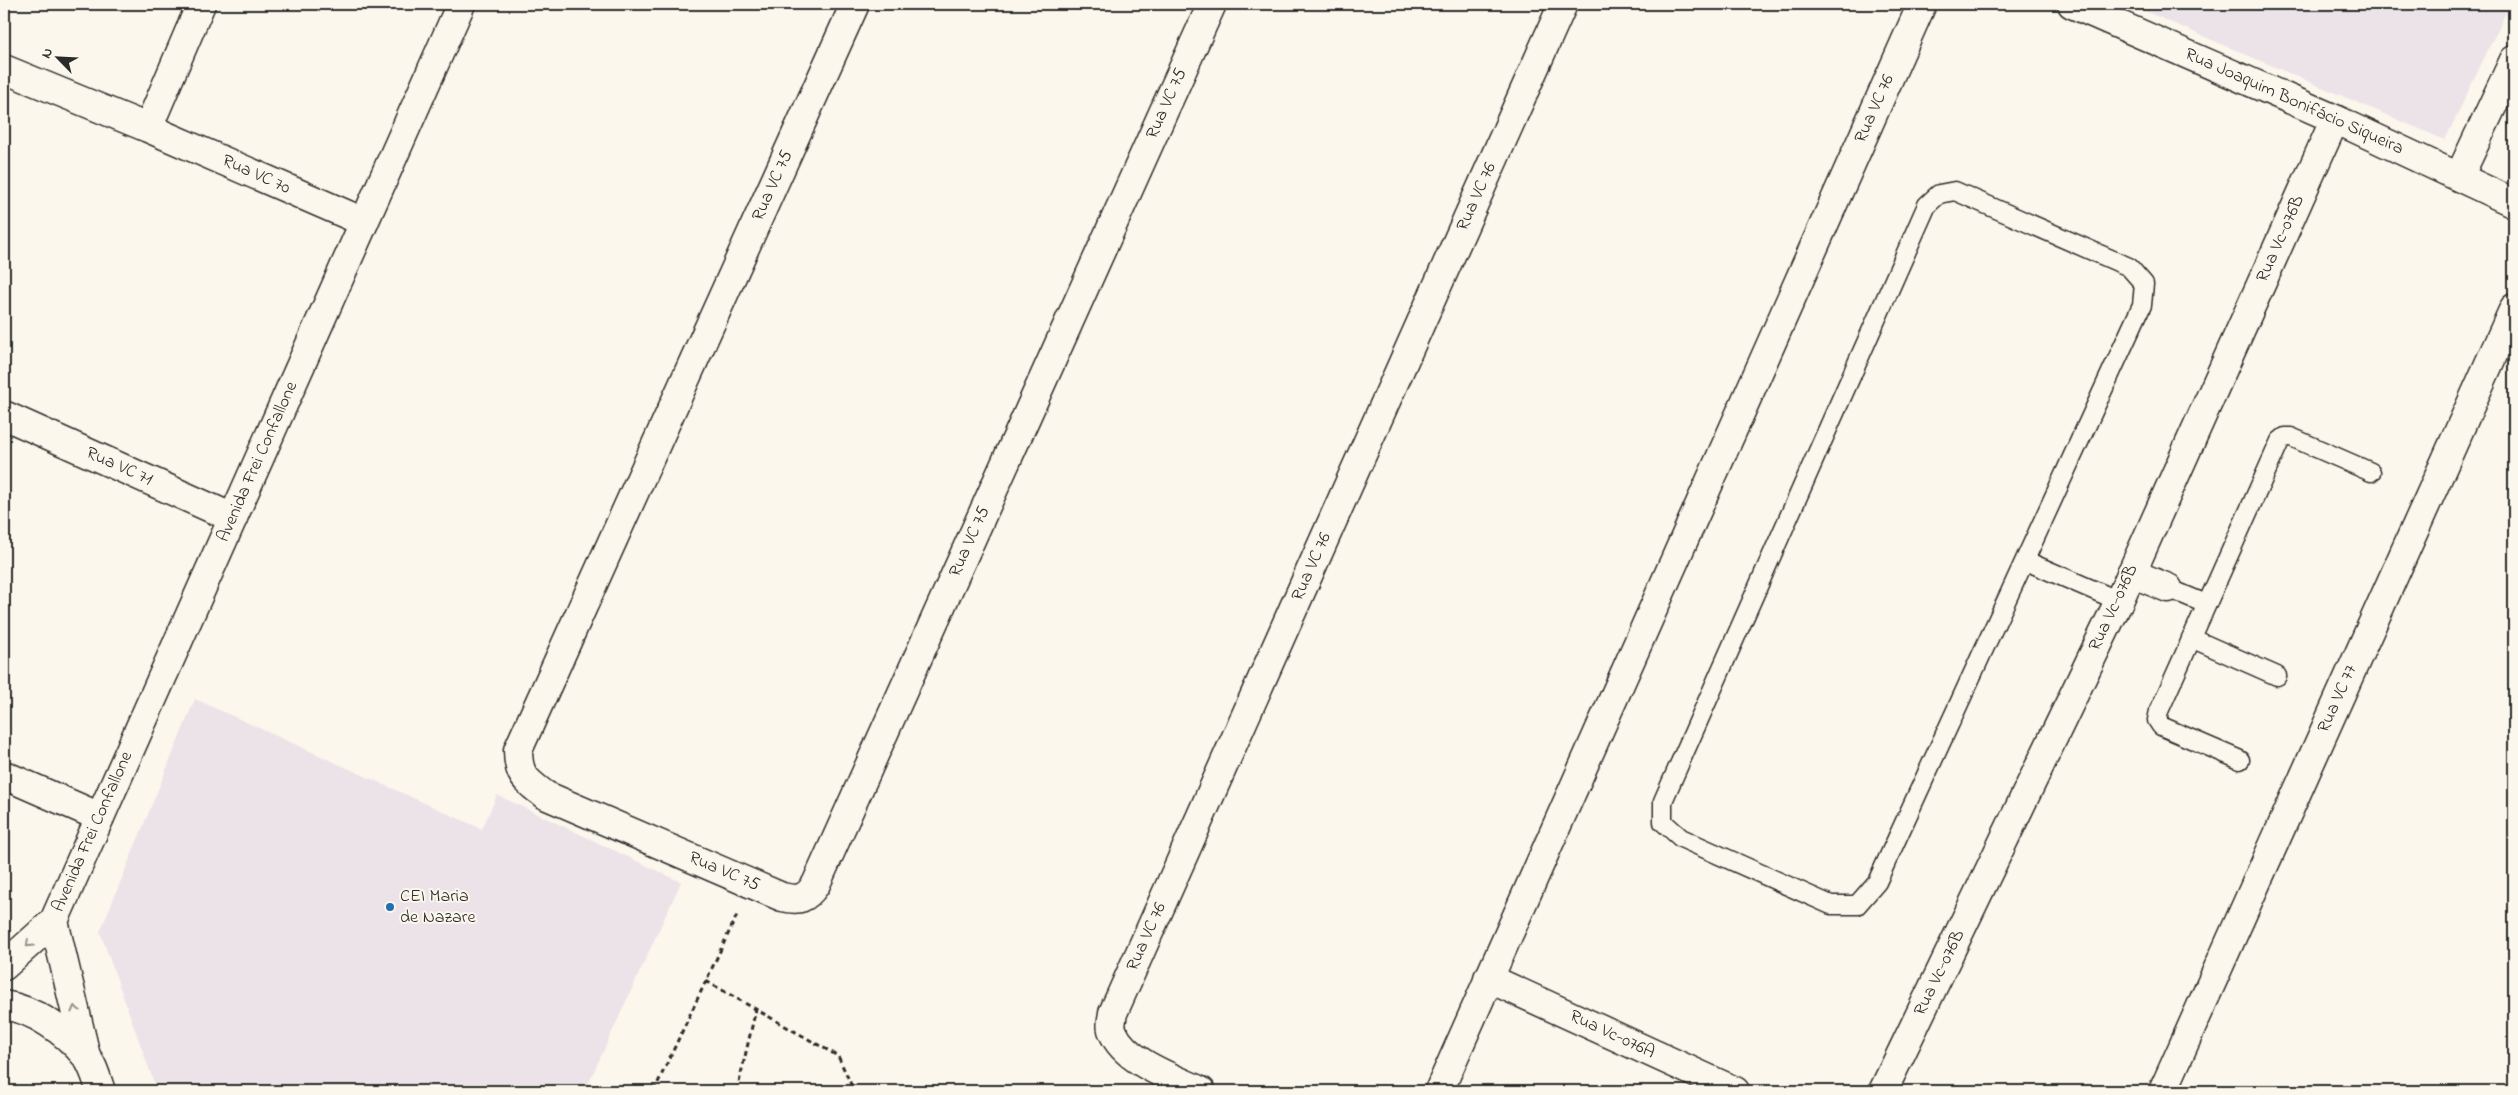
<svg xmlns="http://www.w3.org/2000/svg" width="2518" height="1095" viewBox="0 0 2518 1095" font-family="'Indie Flower',sans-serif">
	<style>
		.built { fill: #ece3e9 }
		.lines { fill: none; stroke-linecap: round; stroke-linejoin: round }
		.service-casing { stroke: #2b2b2b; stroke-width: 21 }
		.minor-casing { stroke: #2b2b2b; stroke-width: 31 }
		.tertiary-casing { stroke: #2b2b2b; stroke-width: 31 }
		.path { stroke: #2b2b2b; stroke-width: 3; stroke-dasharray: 5 4; stroke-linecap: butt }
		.service { stroke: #fbf7ec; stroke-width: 18 }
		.minor { stroke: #fbf7ec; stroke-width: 28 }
		.tertiary { stroke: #fbf7ec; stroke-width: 28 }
		.oneway { stroke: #93918c }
		.poi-dot { fill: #1f6fb2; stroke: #fbf7ec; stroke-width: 2 }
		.labels { text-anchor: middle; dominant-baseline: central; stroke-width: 4; stroke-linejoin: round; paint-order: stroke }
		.street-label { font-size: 18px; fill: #2b2b2b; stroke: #fbf7ec }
		.poi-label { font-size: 18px; fill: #2b2b2b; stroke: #fbf7ec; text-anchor: start }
	</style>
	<rect width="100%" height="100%" fill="#fbf7ec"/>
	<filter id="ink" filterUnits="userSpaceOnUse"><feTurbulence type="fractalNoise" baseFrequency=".02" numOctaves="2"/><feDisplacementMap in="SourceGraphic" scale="10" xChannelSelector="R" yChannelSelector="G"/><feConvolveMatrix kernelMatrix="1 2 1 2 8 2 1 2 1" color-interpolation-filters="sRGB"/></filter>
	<g filter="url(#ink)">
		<!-- built -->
		<path class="built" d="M2128 4H2510L2445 140Z
			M195 699 482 829 497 795 681 882 585 1091H157L100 932Z"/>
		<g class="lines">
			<defs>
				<path id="service" d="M1955 191 2129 267 2144 284 2142 305 1877 882 1857 905H1831L1681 838 1663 822V801L1927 205 1939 194Z
					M2026 561 2119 601
					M2168 588 2206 604
					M2191 638 2277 676
					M2240 760 2161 726 2157 720 2159 711 2280 441 2285 437H2291L2371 472"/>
				<path id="minor" d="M855 4 518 750C518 775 525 780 545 795L782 897C799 901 806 899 816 884L1212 4
					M2072 4 2335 119 2514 203
					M4 69 148 128 201 4
					M148 128 364 222
					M2459 177 2514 60
					M6 416 233 518
					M2131 573 2168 588
					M4 775 100 817
					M1488 978 1735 1091
					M1201 1091C1174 1078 1125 1062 1113 1032 1110 1027 1112 1019 1113 1013L1563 4
					M1439 1091 1922 4
					M1883 1091 2119 601 2335 119
					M2163 1091 2514 308"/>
				<path id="tertiary" d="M54 921 86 1056
					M4 966 54 921 461 4
					M4 1005C35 1010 65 1031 85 1055 93 1064 97 1080 101 1091"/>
			</defs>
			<!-- service casing -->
			<use href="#service" class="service-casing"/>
			<!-- minor casing -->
			<use href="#minor" class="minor-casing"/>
			<!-- tertiary casing -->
			<use href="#tertiary" class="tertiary-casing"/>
			<!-- path -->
			<path class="path" d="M706 981 838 1056 854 1091
				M654 1091 738 913
				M737 1091 756 1009"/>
			<!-- service -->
			<use href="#service" class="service"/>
			<!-- minor -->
			<use href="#minor" class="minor"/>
			<!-- tertiary -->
			<use href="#tertiary" class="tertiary"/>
		</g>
		<!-- one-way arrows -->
		<defs><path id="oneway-chevron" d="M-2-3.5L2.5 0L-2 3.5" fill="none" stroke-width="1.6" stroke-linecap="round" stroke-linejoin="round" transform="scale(1.25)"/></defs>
		<g class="oneway">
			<use href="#oneway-chevron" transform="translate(29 944) rotate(137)"/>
			<use href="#oneway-chevron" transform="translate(75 1009) rotate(-104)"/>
		</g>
	</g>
	<!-- markers -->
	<circle class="poi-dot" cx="390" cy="907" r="5"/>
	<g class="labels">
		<!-- street labels -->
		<g class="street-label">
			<text transform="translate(2294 102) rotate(24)">Rua Joaquim Bonifácio Siqueira</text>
			<text transform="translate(1167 104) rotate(-66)">Rua VC 75</text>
			<text transform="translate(1875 109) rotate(-66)">Rua VC 76</text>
			<text transform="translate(256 175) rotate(24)">Rua VC 70</text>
			<text transform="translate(773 186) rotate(-66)">Rua VC 75</text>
			<text transform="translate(1477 197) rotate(-66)">Rua VC 76</text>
			<text transform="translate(2281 239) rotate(-66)">Rua Vc-076B</text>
			<text transform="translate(258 462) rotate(-66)">Avenida Frei Confallone</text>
			<text transform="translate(119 467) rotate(24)">Rua VC 71</text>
			<text transform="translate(970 542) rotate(-66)">Rua VC 75</text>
			<text transform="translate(1312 567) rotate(-66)">Rua VC 76</text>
			<text transform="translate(2114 608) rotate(-65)">Rua Vc-076B</text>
			<text transform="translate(2338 699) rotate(-66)">Rua VC 77</text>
			<text transform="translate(93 832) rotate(-66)">Avenida Frei Confallone</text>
			<text transform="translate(724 872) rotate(23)">Rua VC 75</text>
			<text transform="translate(1147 937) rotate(-66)">Rua VC 76</text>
			<text transform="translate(1940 973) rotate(-64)">Rua Vc-076B</text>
			<text transform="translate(1612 1035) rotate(25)">Rua Vc-076A</text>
		</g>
		<!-- poi labels -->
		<g class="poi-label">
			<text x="400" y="897">CEI Maria<tspan x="400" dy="21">de Nazare</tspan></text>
		</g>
	</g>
	<!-- margin -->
	<rect width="2518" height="1095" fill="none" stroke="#fbf7ec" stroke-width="20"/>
	<rect x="10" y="10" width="2498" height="1075" fill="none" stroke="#2b2b2b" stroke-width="2" filter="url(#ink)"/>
	<!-- north arrow -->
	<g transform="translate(58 58) rotate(294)" stroke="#fbf7ec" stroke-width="4" paint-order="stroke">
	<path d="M0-4L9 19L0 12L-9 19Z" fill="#2b2b2b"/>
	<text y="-8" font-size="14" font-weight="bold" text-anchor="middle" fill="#2b2b2b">N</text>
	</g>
</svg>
